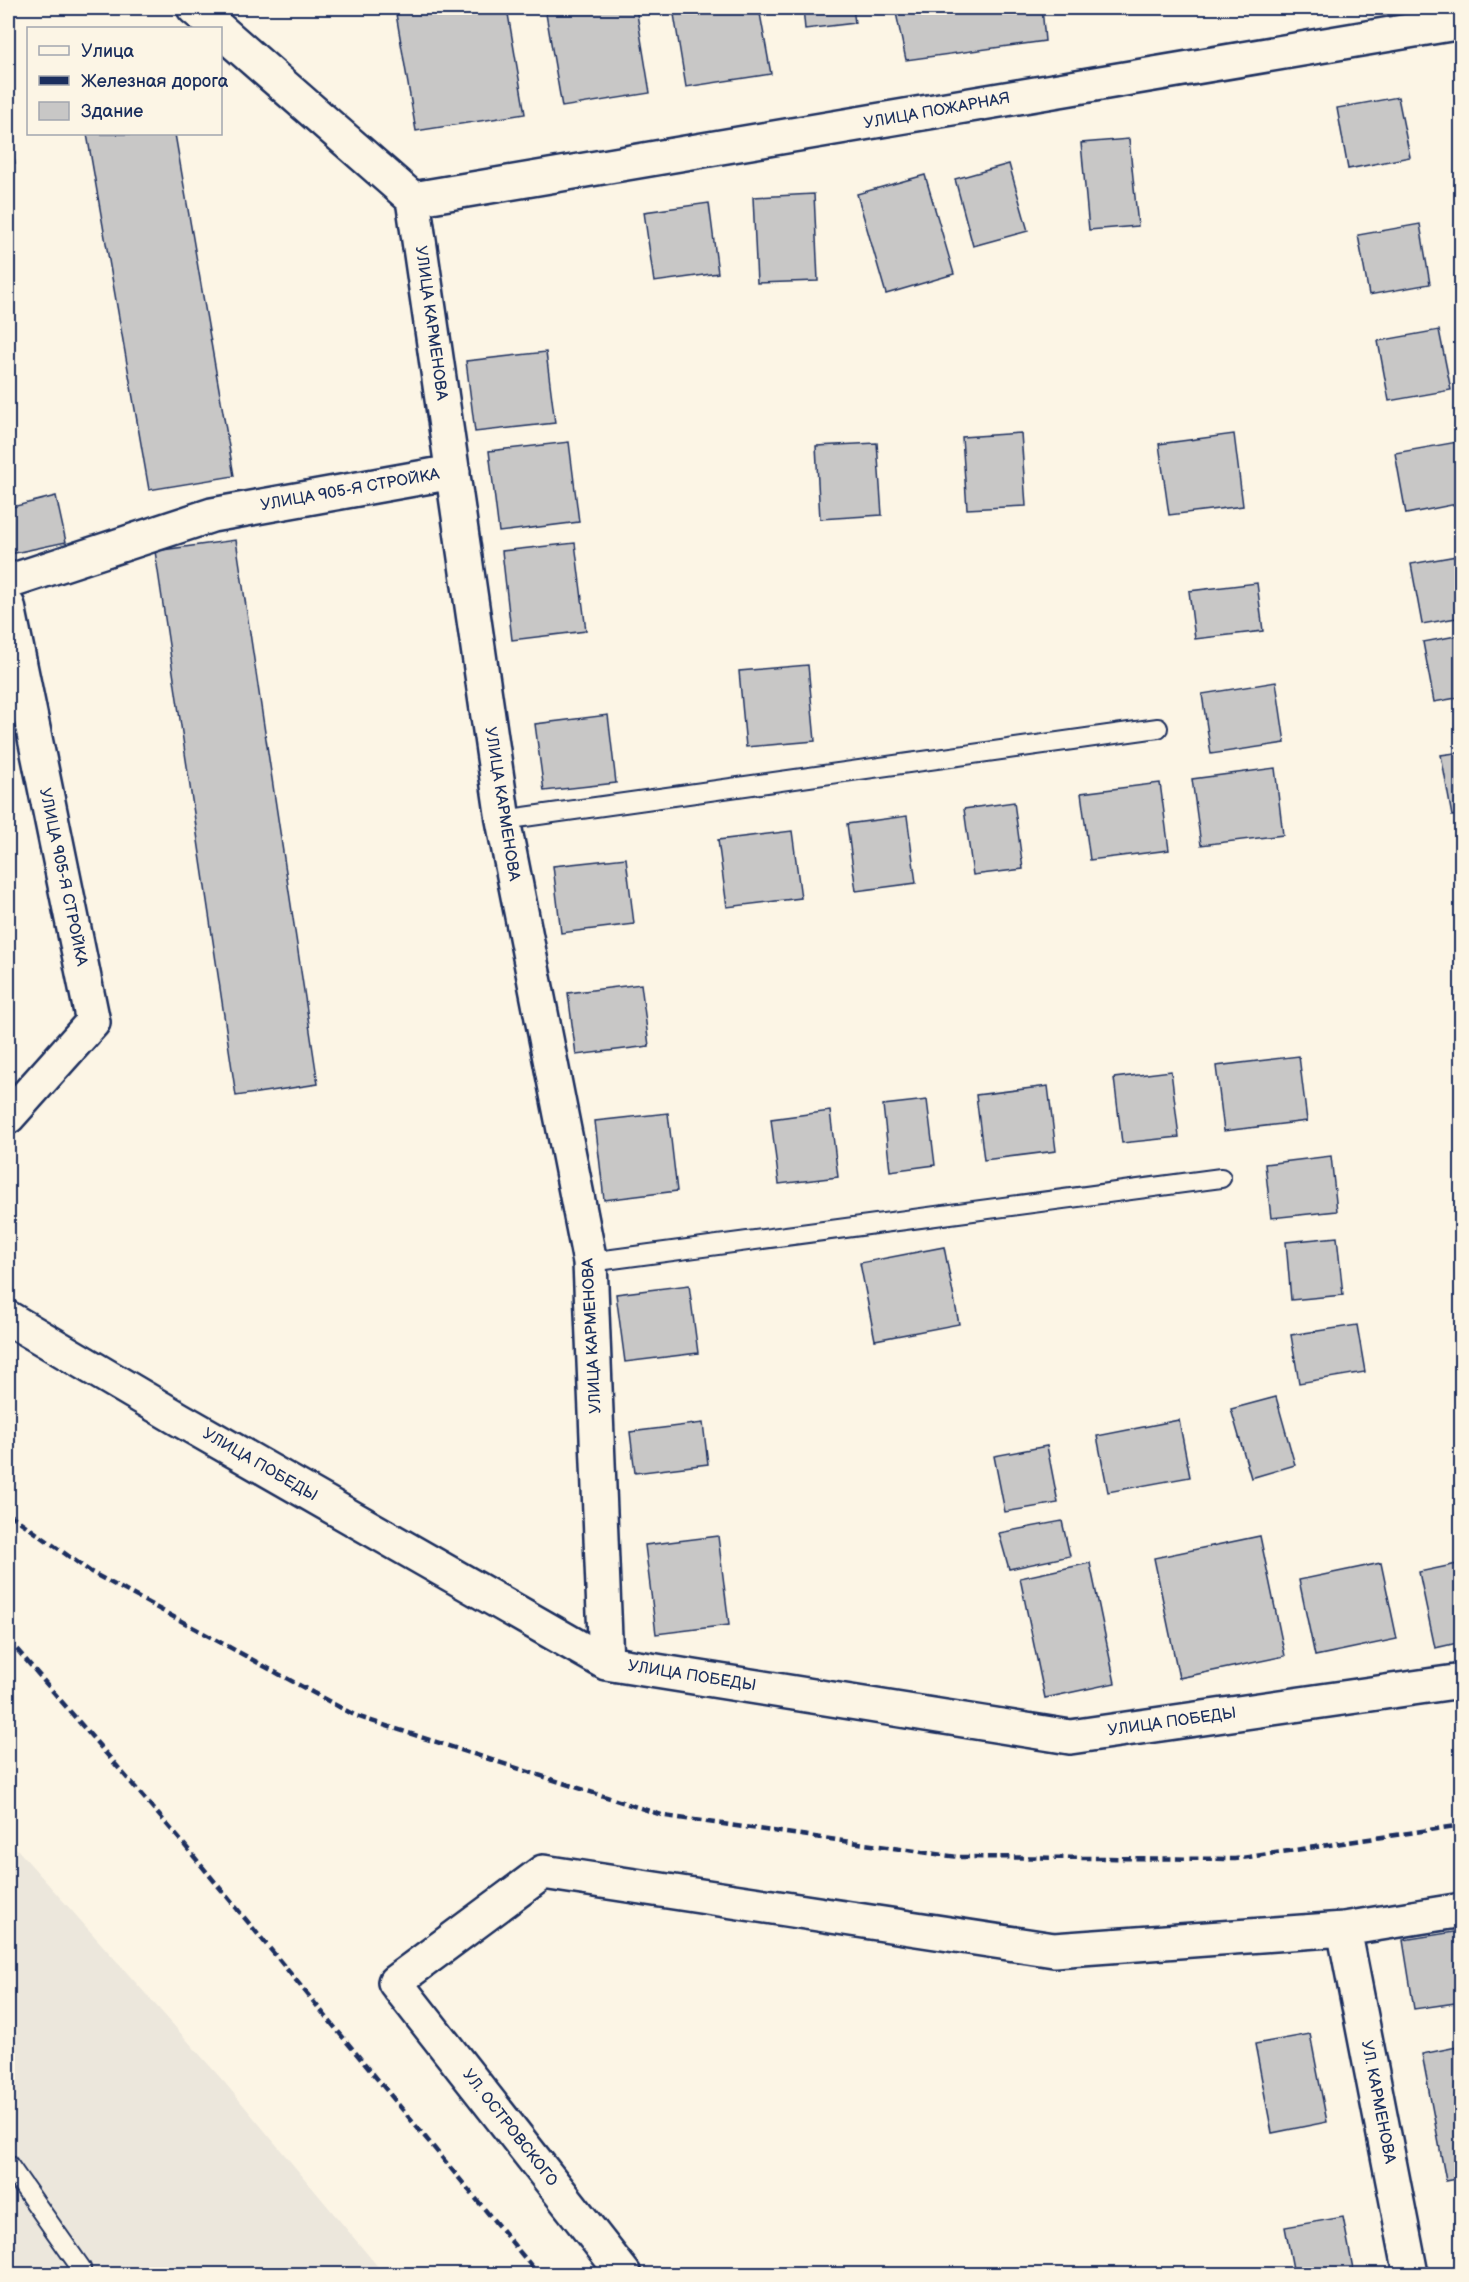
<svg xmlns="http://www.w3.org/2000/svg" width="1469" height="2282" viewBox="0 0 1469 2282" font-family="'Balsamiq Sans',sans-serif">
	<style>
		.built { fill: #ece7dc }
		.building { fill: #c8c7c6; stroke: #1b2f5e; stroke-width: 1.5 }
		.lines { fill: none; stroke-linecap: round; stroke-linejoin: round }
		.lane-casing { stroke: #1b2f5e; stroke-width: 22 }
		.street-casing { stroke: #1b2f5e; stroke-width: 38 }
		.lane { stroke: #fcf5e5; stroke-width: 18 }
		.street { stroke: #fcf5e5; stroke-width: 33 }
		.rail { stroke: #1b2f5e; stroke-width: 4.5; stroke-dasharray: 9 4.5; stroke-linecap: butt }
		.labels { text-anchor: middle; dominant-baseline: central; stroke-width: 5; stroke-linejoin: round; paint-order: stroke }
		.street-label { font-size: 16px; fill: #1b2f5e; stroke: #fcf5e5 }
	</style>
	<rect width="100%" height="100%" fill="#fcf5e5"/>
	<filter id="ink" filterUnits="userSpaceOnUse"><feTurbulence type="fractalNoise" baseFrequency=".0167" numOctaves="2"/><feDisplacementMap in="SourceGraphic" scale="12" xChannelSelector="R" yChannelSelector="G"/><feConvolveMatrix kernelMatrix="1 2 1 2 8 2 1 2 1" color-interpolation-filters="sRGB"/></filter>
	<g filter="url(#ink)">
		<!-- built -->
		<path class="built" d="M8 1839 225 2083 384 2274H8Z"/>
		<!-- building -->
		<path class="building" d="M395 8H507L525 114 416 131Z
			M545 8H636L650 93 562 107Z
			M673 8H759L771 74 686 87Z
			M803 8H853L855 23 805 29Z
			M895 8H1042L1045 41 906 60Z
			M1398 97 1410 157 1348 169 1337 108Z
			M8 116 15 163 8 164Z
			M87 134H175L234 476 149 490Z
			M1129 139 1138 226 1089 230 1081 143Z
			M1009 164 1028 231 973 246 955 179Z
			M925 175 954 274 886 294 857 194Z
			M814 194 818 281 757 283 753 197Z
			M709 203 718 273 654 282 644 212Z
			M1420 224 1430 284 1369 295 1358 235Z
			M1439 330 1451 390 1389 401 1378 341Z
			M546 352 555 423 475 432 466 361Z
			M1021 433 1026 506 967 509 962 437Z
			M1234 434 1243 506 1169 515 1159 444Z
			M569 442 579 522 499 532 489 451Z
			M1457 442 1462 468V503L1406 514 1395 453Z
			M877 443 882 515 820 519 816 446Z
			M56 496 66 542 10 554 8 543V508Z
			M236 540 318 1084 236 1096 155 551Z
			M575 543 586 631 512 640 502 551Z
			M1462 555V617L1422 624 1411 564Z
			M1257 583 1263 631 1195 639 1189 591Z
			M1462 635V697L1434 702 1423 642Z
			M808 665 815 741 746 747 739 671Z
			M1276 682 1285 743 1211 754 1202 694Z
			M608 715 616 783 544 791 535 724Z
			M1462 752V814L1452 816 1441 755Z
			M1275 768 1283 835 1201 845 1192 779Z
			M1160 783 1169 850 1090 860 1081 793Z
			M1014 802 1023 869 973 875 964 809Z
			M907 816 916 883 856 891 847 824Z
			M792 831 801 898 727 907 718 840Z
			M626 858 634 924 561 933 553 866Z
			M641 984 649 1046 576 1055 568 993Z
			M1299 1056 1307 1121 1224 1131 1216 1066Z
			M1171 1071 1179 1137 1122 1143 1114 1078Z
			M1048 1086 1056 1151 984 1160 976 1095Z
			M927 1100 935 1165 890 1171 883 1105Z
			M830 1111 838 1177 779 1184 771 1119Z
			M668 1113 677 1191 604 1200 595 1121Z
			M1331 1156 1337 1211 1271 1218 1265 1164Z
			M1337 1237 1343 1295 1291 1300 1286 1242Z
			M944 1247 959 1324 875 1340 860 1263Z
			M689 1285 698 1353 625 1362 616 1294Z
			M1357 1325 1365 1372 1299 1383 1291 1335Z
			M1276 1397 1295 1465 1251 1478 1231 1409Z
			M1179 1420 1190 1477 1108 1492 1097 1436Z
			M703 1423 708 1464 635 1473 630 1432Z
			M1047 1446 1058 1503 1005 1512 994 1456Z
			M1062 1521 1070 1556 1009 1569 999 1533Z
			M718 1536 729 1625 656 1634 645 1545Z
			M1260 1536 1285 1656 1179 1678 1154 1558Z
			M1090 1563 1115 1683 1045 1698 1020 1578Z
			M1381 1563 1397 1639 1315 1656 1299 1580Z
			M1462 1563V1642L1435 1648 1419 1572Z
			M1460 1931 1462 2002 1414 2009 1403 1940Z
			M1310 2034 1327 2122 1272 2133 1255 2044Z
			M1462 2046V2178L1446 2181 1422 2054Z
			M1343 2217 1354 2274H1294L1285 2227Z"/>
		<g class="lines">
			<defs>
				<path id="lane" d="M503 820 1158 728
					M590 1262 1221 1178
					M8 2164 81 2268"/>
				<path id="street" d="M194 8 218 28
					M220 30 413 199 503 820 590 1262 606 1663
					M413 199 1462 22
					M8 582 212 515 453 472
					M8 606 93 1022 8 1117
					M8 1318 179 1419 606 1663 1070 1737 1462 1681
					M1344 1929 1411 2274
					M624 2274 395 1982 543 1872 1054 1950 1344 1929 1462 1910"/>
			</defs>
			<!-- lane casing -->
			<use href="#lane" class="lane-casing"/>
			<!-- street casing -->
			<use href="#street" class="street-casing"/>
			<!-- lane -->
			<use href="#lane" class="lane"/>
			<!-- street -->
			<use href="#street" class="street"/>
			<!-- rail -->
			<path class="rail" d="M8 1513 91 1572 356 1716 665 1816 958 1857 1235 1859 1462 1825
				M8 1639 182 1842 538 2274"/>
		</g>
	</g>
	<g class="labels">
		<!-- street labels -->
		<g class="street-label">
			<text transform="translate(937 111) rotate(-10)">УЛИЦА ПОЖАРНАЯ</text>
			<text transform="translate(431 323) rotate(82)">УЛИЦА КАРМЕНОВА</text>
			<text transform="translate(350 490) rotate(-10)">УЛИЦА 905-Я СТРОЙКА</text>
			<text transform="translate(502 804) rotate(81)">УЛИЦА КАРМЕНОВА</text>
			<text transform="translate(63 877) rotate(78)">УЛИЦА 905-Я СТРОЙКА</text>
			<text transform="translate(592 1336) rotate(-93)">УЛИЦА КАРМЕНОВА</text>
			<text transform="translate(260 1465) rotate(30)">УЛИЦА ПОБЕДЫ</text>
			<text transform="translate(692 1676) rotate(9)">УЛИЦА ПОБЕДЫ</text>
			<text transform="translate(1172 1722) rotate(-8)">УЛИЦА ПОБЕДЫ</text>
			<text transform="translate(1378 2102) rotate(79)">УЛ. КАРМЕНОВА</text>
			<text transform="translate(510 2128) rotate(52)">УЛ. ОСТРОВСКОГО</text>
		</g>
	</g>
	<!-- margin -->
	<rect width="1469" height="2282" fill="none" stroke="#fcf5e5" stroke-width="30"/>
	<rect x="15" y="15" width="1439" height="2252" fill="none" stroke="#1b2f5e" stroke-width="2" filter="url(#ink)"/>
	<!-- legend -->
	<rect x="27" y="27" width="195" height="108" fill="#fcf5e5" stroke="#a2a6af" stroke-width="1.5"/>
	<rect x="39" y="46" width="30" height="9" fill="#fcf5e5" stroke="#a2a6af" stroke-width="1.5"/>
	<text x="81" y="57" font-size="18" fill="#1b2f5e">Улица</text>
	<rect x="39" y="76" width="30" height="9" fill="#1b2f5e" stroke="#a2a6af" stroke-width="1.5"/>
	<text x="81" y="87" font-size="18" fill="#1b2f5e">Железная дорога</text>
	<rect x="39" y="102" width="30" height="18" fill="#c8c7c6" stroke="#a2a6af" stroke-width="1.5"/>
	<text x="81" y="117" font-size="18" fill="#1b2f5e">Здание</text>
</svg>
